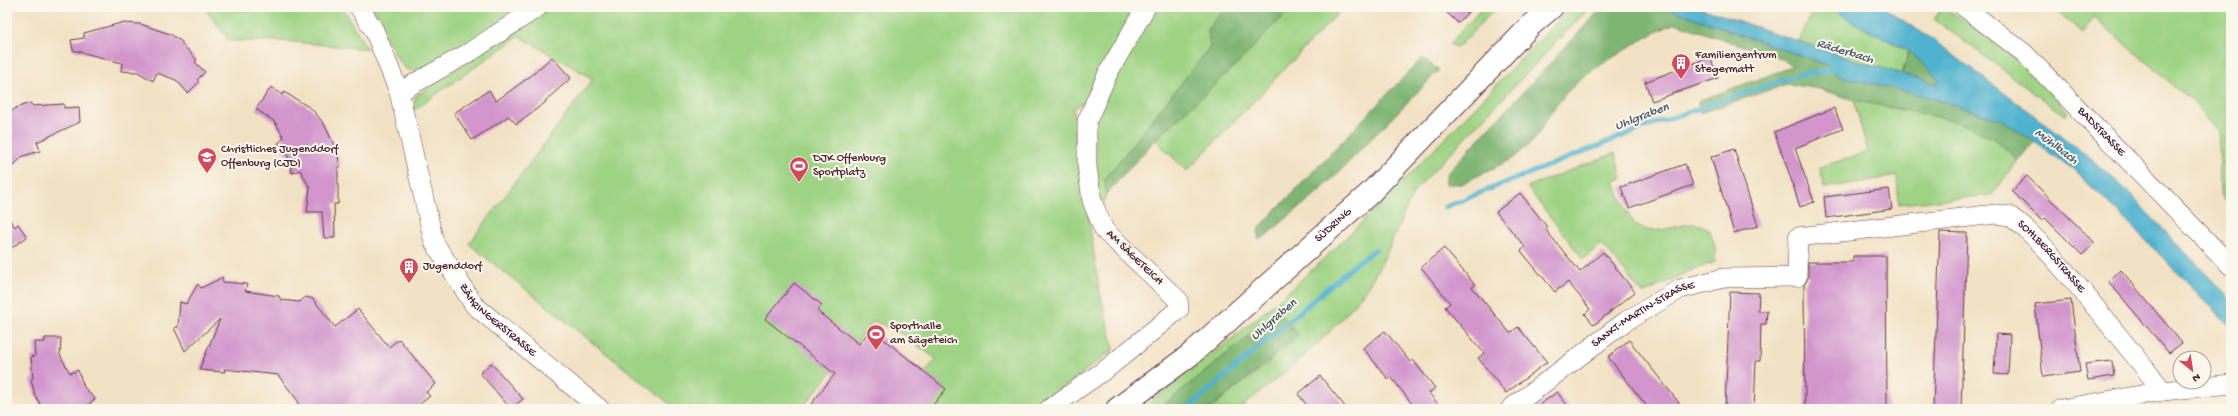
<svg xmlns="http://www.w3.org/2000/svg" width="2238" height="416" viewBox="0 0 2238 416" font-family="'Gochi Hand',sans-serif">
	<style>
		.green { fill: #9ed384; stroke: #747958 }
		.forest { fill: #7eb572; stroke: #646a4e }
		.water { fill: #50b2cf; stroke: #4d687d }
		.lines { fill: none; stroke-linecap: round; stroke-linejoin: round }
		.stream { stroke: #50b2cf; stroke-width: 5 }
		.building { fill: #d296cd }
		.minor-casing { stroke: #633c42; stroke-width: 20 }
		.tertiary-casing { stroke: #633c42; stroke-width: 24 }
		.minor { stroke: #fff; stroke-width: 19 }
		.tertiary { stroke: #fff; stroke-width: 22 }
		.labels { text-anchor: middle; dominant-baseline: central; stroke-width: 4; stroke-linejoin: round; paint-order: stroke }
		.poi-label { font-size: 12px; fill: #4a1f2b; stroke: #fbf7ec; text-anchor: start }
		.street-label { font-size: 12px; fill: #4a1f2b; stroke: #fbf7ec }
		.water-label { font-size: 13px; font-style: italic; fill: #4c5a6d; stroke: #fbf7ec }
	</style>
	<rect width="100%" height="100%" fill="#fbf7ec"/>
	<filter id="ink" filterUnits="userSpaceOnUse"><feTurbulence type="fractalNoise" baseFrequency=".025" numOctaves="2"/><feDisplacementMap in="SourceGraphic" scale="8" xChannelSelector="R" yChannelSelector="G"/><feConvolveMatrix kernelMatrix="1 2 1 2 8 2 1 2 1" color-interpolation-filters="sRGB"/></filter>
	<filter id="wash" filterUnits="userSpaceOnUse"><feTurbulence type="fractalNoise" baseFrequency=".012" numOctaves="4" result="noise"/><feDisplacementMap in="SourceGraphic" scale="16" xChannelSelector="R" yChannelSelector="G"/><feGaussianBlur stdDeviation="0.9" result="paint"/><feColorMatrix in="noise" values="0 0 0 0 0 0 0 0 0 0 0 0 0 0 0 0 0 1.4 0 .05"/><feComposite in="paint" operator="in"/></filter>
	<g filter="url(#wash)">
		<rect width="100%" height="100%" fill="#f2e2c5"/>
		<!-- green -->
		<path class="green" d="M204 7H342L367 49 284 41H229Z
			M371 7H528C510 19 425 78 408 70 396 64 380 21 371 7Z
			M550 7H1138L1088 100 1073 108 1099 289 1114 349 1035 409H930L925 372 936 359 902 334 874 321 801 409H676L469 244 593 79 519 36 411 112 416 96Z
			M1151 7H1226L1208 29 1210 47 1105 179 1106 194 1102 209 1096 197 1094 118Z
			M1292 7H1344L1187 171 1155 140 1240 61Z
			M1483 7H1497L1457 48 1450 44Z
			M1571 7H1590L1415 190C1402 214 1394 240 1381 264 1349 324 1291 367 1239 409H1209L1271 361 1191 383 1159 409H1140C1195 368 1250 326 1301 280 1395 194 1482 99 1571 7Z
			M1815 7H1831L1858 25 1909 51 1902 74 1841 56 1799 41Z
			M1943 7 1985 33 2028 69 2068 112 2065 116 1934 19Z
			M2053 7H2231V205L2220 195 2219 132 2194 103 2094 17 2082 33Z
			M1854 100 1952 120 1993 137 2018 160 1992 195 1899 204 1897 176 1824 188 1820 167 1868 152Z
			M1615 153 1622 178 1614 181C1621 195 1627 221 1641 228 1662 239 1700 209 1711 235 1716 245 1716 251 1715 262L1687 272 1643 294 1602 244 1583 259 1527 187Z"/>
		<!-- forest -->
		<path class="forest" d="M1226 7H1292L1240 61 1155 140 1106 194 1105 179 1210 47 1208 29Z
			M1603 7H1664L1830 66V70L1928 97 2002 120 2034 142 2018 160 1995 139 1952 120 1854 100 1820 89 1787 84 1700 113 1698 101 1786 69 1792 65 1779 58 1675 23 1648 36 1589 72 1567 92 1551 112 1535 139 1514 158 1461 184H1445L1447 173Z
			M1909 51 1939 79 1937 84 1902 74Z
			M1422 58 1439 70 1323 188 1264 237 1258 239 1259 228Z
			M1283 316 1299 336 1209 409H1159L1271 318Z"/>
		<!-- water -->
		<path class="water" d="M1664 7H1698L1841 56 1937 84 1939 79 1909 51 1858 25 1831 7H1883L1936 42 2092 159 2122 186 2231 300V328L2130 224 2073 169 2002 120 1928 97 1839 76 1830 70 1829 66Z"/>
		<g class="lines">
			<!-- stream -->
			<path class="stream" d="M1445 207 1653 124 1796 76 1836 69
				M1187 409 1354 265 1376 249"/>
		</g>
		<g id="blocks">
			<!-- building -->
			<path class="building" d="M1441 7H1473L1458 23Z
				M121 23 140 24 170 34 182 42V44L197 60 195 62 205 72 197 80 199 82 188 93 176 80 157 73 153 81 138 72 121 71 122 63 73 50 71 40 84 38V33Z
				M552 57 571 78 545 101 546 102 516 124 509 116 472 140 454 113 489 90 496 101 532 75Z
				M1710 57 1718 78 1652 101 1645 82Z
				M271 87 282 95 284 92 312 109 324 124 337 151 340 167 338 168V204H334L335 238H324L322 212H307L310 188 300 170 292 173 288 156 278 143 284 138 275 122 256 109Z
				M30 103 33 106 64 104V108L79 107 80 122 37 142 40 151 23 156 7 172V115L16 108Z
				M1834 108 1843 129 1795 148 1814 202 1800 207 1786 164 1774 132Z
				M1734 149 1758 226 1734 233 1711 157Z
				M1685 164 1693 185 1629 208 1621 187Z
				M2027 176 2095 243 2082 255 2045 218 2042 221 2012 191Z
				M1889 189 1892 209 1826 218 1824 197Z
				M1520 193 1548 228 1546 230 1580 272 1603 252 1635 292 1594 325 1585 314 1590 309 1568 282 1555 292 1521 251 1525 247 1496 212Z
				M7 216 15 227 18 224 27 237 7 251Z
				M1940 232 1967 233 1961 409H1933Z
				M1444 248 1475 285 1472 287 1510 333 1518 327 1547 362 1506 393 1478 358 1484 353 1445 307 1450 303 1421 267Z
				M1853 256H1886L1887 409H1805L1804 285 1808 278V262H1853Z
				M2121 270 2182 343 2169 353 2108 281Z
				M223 277 222 282 247 284 245 291 279 296 281 300 299 302 306 297 313 299 335 327 358 309 389 347 399 339 436 384 426 392 430 396 414 409H297L298 401 278 375 224 369 225 372 199 370 220 319 185 351 174 328 178 327 180 302 186 304 198 284 201 288Z
				M794 283 822 305 817 311 859 344 871 329 946 389 930 409H807L835 374 765 319Z
				M1730 292 1759 293 1758 311H1767L1766 324H1761L1760 361H1756L1754 409H1725Z
				M2071 300 2080 372 2043 377 2035 304Z
				M1385 331 1410 362 1413 360 1435 388 1429 393 1442 409H1416L1391 377 1388 379 1363 348Z
				M1996 334 2010 335 2008 375 1994 374Z
				M45 338H61L60 355 70 373 78 370 84 387 95 399 83 409H43L35 395 31 380 33 378 31 357 35 356 34 342H45Z
				M1629 340 1684 409H1649L1620 372 1608 357Z
				M2112 361 2114 376 2088 380 2085 364Z
				M491 363 523 399 511 409 480 373Z
				M1320 376 1347 409H1310L1298 394Z
				M1557 392 1570 409H1534Z"/>
		</g>
	</g>
	<g filter="url(#ink)">
		<use href="#blocks" fill-opacity="0" stroke="#633c42" stroke-width="1"/>
		<g class="lines">
			<defs>
				<g id="minor">
					<path id="s1" d="M359 7 374 30 399 92 434 242 474 305 600 409"/>
					<path id="s2" d="M1964 7 2024 53 2231 266"/>
					<path d="M399 92 470 52 538 7"/>
					<path d="M1049 409 1109 367 1179 309 1178 300 1104 230 1092 201 1087 166V121L1108 73 1146 7"/>
					<path id="s3" d="M1510 409 1626 321 1680 289 1724 278 1797 277 1798 237 1996 214 2010 216 2027 230 2044 247 2083 292 2163 391"/>
					<path d="M2061 409 2163 391 2231 384"/>
				</g>
				<g id="tertiary">
					<path id="s4" d="M1117 409 1190 355 1371 192 1532 24 1552 7"/>
				</g>
			</defs>
			<!-- minor casing -->
			<use href="#minor" class="minor-casing"/>
			<!-- tertiary casing -->
			<use href="#tertiary" class="tertiary-casing"/>
			<!-- minor -->
			<use href="#minor" class="minor"/>
			<!-- tertiary -->
			<use href="#tertiary" class="tertiary"/>
		</g>
	</g>
	<!-- icons -->
	<defs>
		<symbol id="building-pin" viewBox="-11 -11 22 30"><path d="M0 17L-7.5 6A9.5 9.5 0 1 1 7.5 6Z" fill="#d1495b" stroke="#fbf7ec"/><path d="M-4-6H4V6H1V3H-1V6H-4ZM-2.5-4.3h1.7v1.8h-1.7ZM.8-4.3h1.7v1.8H.8ZM-2.5-1h1.7V.8h-1.7ZM.8-1h1.7V.8H.8Z" fill="#fff"/></symbol>
		<symbol id="university-pin" viewBox="-11 -11 22 30"><path d="M0 17L-7.5 6A9.5 9.5 0 1 1 7.5 6Z" fill="#d1495b" stroke="#fbf7ec"/><path d="M0-5L7-2L0 1L-7-2ZM-4 1L0 2.5L4 1V4Q0 6-4 4Z" fill="#fff"/></symbol>
		<symbol id="stadium-pin" viewBox="-11 -11 22 30"><path d="M0 17L-7.5 6A9.5 9.5 0 1 1 7.5 6Z" fill="#d1495b" stroke="#fbf7ec"/><path d="M0-5a6.5 5 0 1 0 0 10a6.5 5 0 1 0 0-10ZM-3.5-1.8h7v3.6h-7Z" fill="#fff"/></symbol>
	</defs>
	<g fill-rule="evenodd">
		<use href="#building-pin" x="1670" y="52" width="22" height="30"/>
		<use href="#university-pin" x="196" y="146" width="22" height="30"/>
		<use href="#stadium-pin" x="788" y="155" width="22" height="30"/>
		<use href="#building-pin" x="398" y="256" width="22" height="30"/>
		<use href="#stadium-pin" x="865" y="323" width="22" height="30"/>
	</g>
	<g class="labels">
		<!-- poi labels -->
		<g class="poi-label">
			<text x="1695" y="56">Familienzentrum<tspan x="1695" dy="14">Stegermatt</tspan></text>
			<text x="221" y="150">Christliches Jugenddorf<tspan x="221" dy="14">Offenburg (CJD)</tspan></text>
			<text x="813" y="159">DJK Offenburg<tspan x="813" dy="14">Sportplatz</tspan></text>
			<text x="423" y="267">Jugenddorf</text>
			<text x="890" y="327">Sporthalle<tspan x="890" dy="14">am Sägeteich</tspan></text>
		</g>
		<!-- street labels -->
		<g class="street-label">
			<text stroke="none"><textPath href="#s2" startOffset="186">BADSTRASSE</textPath></text>
			<text stroke="none"><textPath href="#s4" startOffset="284">SÜDRING</textPath></text>
			<text transform="translate(1134 258) rotate(44)">AM SÄGETEICH</text>
			<text stroke="none"><textPath href="#s3" startOffset="638">SOHLBERGSTRASSE</textPath></text>
			<text stroke="none"><textPath href="#s3" startOffset="164">SANKT-MARTIN-STRASSE</textPath></text>
			<text stroke="none"><textPath href="#s1" startOffset="350">ZÄHRINGERSTRASSE</textPath></text>
		</g>
		<!-- water labels -->
		<g class="water-label">
			<text transform="translate(1845 52) rotate(17)">Räderbach</text>
			<text transform="translate(1642 117) rotate(-21)">Uhlgraben</text>
			<text transform="translate(2056 147) rotate(37)">Mühlbach</text>
			<text transform="translate(1274 320) rotate(-41)">Uhlgraben</text>
		</g>
	</g>
	<!-- margin -->
	<rect width="2238" height="416" fill="none" stroke="#fbf7ec" stroke-width="24"/>
	<!-- north arrow -->
	<g transform="translate(2192 370) rotate(150)"><circle r="19" fill="#fbf7ec" stroke="#b4a19f"/>
	<path d="M0-3L7 15L0 10L-7 15Z" fill="#d1495b"/>
	<text y="-6" font-size="11" font-weight="bold" text-anchor="middle" fill="#4a1f2b">N</text>
	</g>
</svg>
